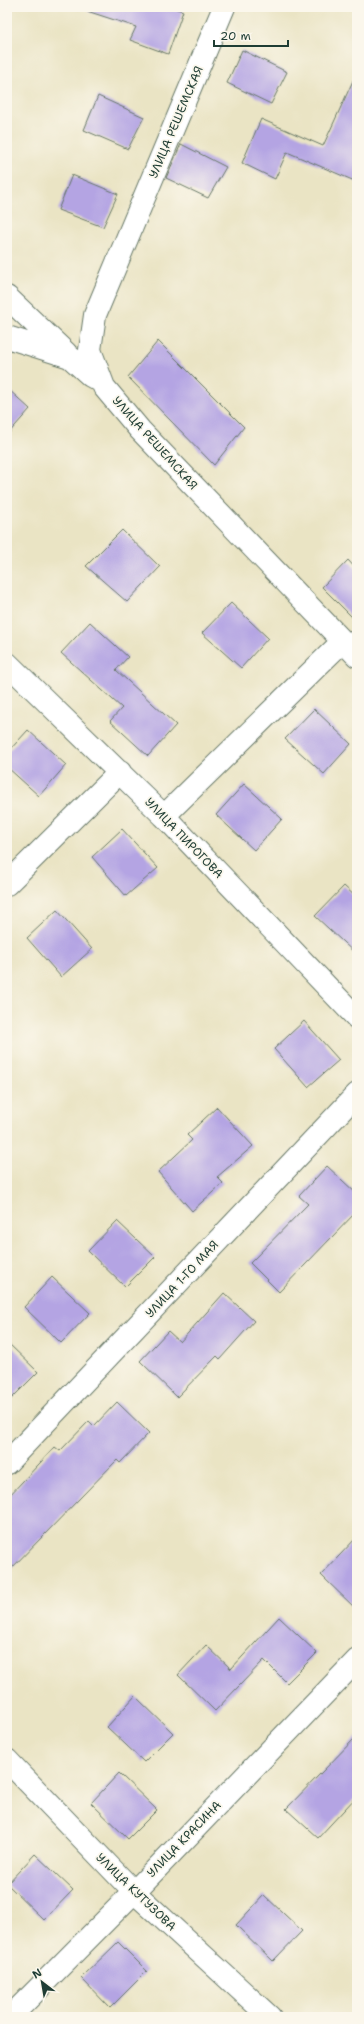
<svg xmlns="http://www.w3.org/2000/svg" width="364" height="2024" viewBox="0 0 364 2024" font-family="'Shantell Sans',sans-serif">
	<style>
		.building { fill: #b4a4e3 }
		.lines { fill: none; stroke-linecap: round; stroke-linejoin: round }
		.minor-casing { stroke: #676; stroke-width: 24 }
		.minor { stroke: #fff; stroke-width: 22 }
		.labels { text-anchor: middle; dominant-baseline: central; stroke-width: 3.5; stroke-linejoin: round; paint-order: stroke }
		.street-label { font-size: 12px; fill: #1f3d34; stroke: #fbf7ec }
	</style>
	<rect width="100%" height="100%" fill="#fbf7ec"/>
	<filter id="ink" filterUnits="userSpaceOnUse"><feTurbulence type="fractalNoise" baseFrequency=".025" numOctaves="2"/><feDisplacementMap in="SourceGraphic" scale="8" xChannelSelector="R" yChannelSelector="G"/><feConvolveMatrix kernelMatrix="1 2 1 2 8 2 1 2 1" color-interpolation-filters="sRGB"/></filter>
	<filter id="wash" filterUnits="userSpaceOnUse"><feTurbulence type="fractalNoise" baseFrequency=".012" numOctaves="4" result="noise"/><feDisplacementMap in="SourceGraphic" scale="16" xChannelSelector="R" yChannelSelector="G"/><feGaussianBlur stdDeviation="0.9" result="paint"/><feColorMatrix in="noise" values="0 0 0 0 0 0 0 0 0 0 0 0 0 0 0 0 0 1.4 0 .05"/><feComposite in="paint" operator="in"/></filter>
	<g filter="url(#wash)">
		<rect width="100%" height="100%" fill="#eae4c4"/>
		<g id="blocks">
			<!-- building -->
			<path class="building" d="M88 7H171L183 11 168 54 130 40 136 27 87 11Z
				M242 50 287 72 271 104 227 83Z
				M357 72V182L287 152 275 179 242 163 261 119 323 146Z
				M98 96 144 117 128 149 84 130Z
				M181 144 226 167 208 198 166 178Z
				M72 175 118 194 103 227 58 210Z
				M158 341 244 427 214 465 128 377Z
				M7 388 30 409 7 435Z
				M122 530 160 567 127 602 86 566Z
				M348 560 357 570V622L322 587Z
				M231 603 268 638 241 668 202 633Z
				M90 622 128 657 116 670 176 725 148 756 110 721 122 708 61 653Z
				M314 709 351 744 324 774 285 739Z
				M28 730 66 765 39 796 7 767V753Z
				M244 784 282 819 254 850 216 815Z
				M122 829 158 868 126 896 92 857Z
				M344 886 357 898V955L315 916Z
				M57 910 92 949 61 977 27 938Z
				M304 1021 339 1060 308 1087 274 1049Z
				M217 1107 253 1146 217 1177 223 1183 192 1211 158 1172 192 1140 187 1135Z
				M327 1166 357 1194V1211L279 1292 250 1263 308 1204 299 1196Z
				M117 1221 155 1257 125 1287 88 1251Z
				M52 1277 90 1313 61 1343 24 1307Z
				M224 1293 254 1321 220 1359 217 1356 177 1397 140 1361 168 1331 180 1342Z
				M7 1342 38 1372 7 1403Z
				M117 1402 149 1433 120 1463 117 1460 7 1573V1498L55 1447 60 1451 89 1421 94 1426Z
				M357 1537V1610L321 1575Z
				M279 1617 317 1653 287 1683 264 1660 215 1711 178 1675 206 1645 231 1669Z
				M135 1696 173 1733 144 1762 107 1727Z
				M357 1736V1796L318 1838 286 1809Z
				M119 1773 157 1810 128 1839 91 1803Z
				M35 1854 73 1890 44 1920 7 1884Z
				M264 1895 302 1931 273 1961 236 1925Z
				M118 1942 147 1971 110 2008 81 1978Z"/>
		</g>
	</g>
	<g filter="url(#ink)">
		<use href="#blocks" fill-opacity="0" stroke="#676" stroke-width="1"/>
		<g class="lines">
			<defs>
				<path id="minor" d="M224 7 95 315 90 350 104 387 140 430 357 656
					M7 297 66 353
					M7 337 70 357 91 376 102 382
					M7 663 164 816 357 1018
					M164 816 343 641
					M7 884 120 772
					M7 1463 357 1094
					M7 1760 134 1892 270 2017
					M10 2017 134 1892 357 1660"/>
			</defs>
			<!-- minor casing -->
			<use href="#minor" class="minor-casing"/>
			<!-- minor -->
			<use href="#minor" class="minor"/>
		</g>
	</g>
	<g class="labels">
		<!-- street labels -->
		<g class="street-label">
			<text transform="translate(176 122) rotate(-67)">УЛИЦА РЕШЕМСКАЯ</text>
			<text transform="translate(155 443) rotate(48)">УЛИЦА РЕШЕМСКАЯ</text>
			<text transform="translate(184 838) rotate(46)">УЛИЦА ПИРОГОВА</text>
			<text transform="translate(182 1279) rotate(-47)">УЛИЦА 1-ГО МАЯ</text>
			<text transform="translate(184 1839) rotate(-46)">УЛИЦА КРАСИНА</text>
			<text transform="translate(136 1892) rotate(44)">УЛИЦА КУТУЗОВА</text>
		</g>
	</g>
	<!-- margin -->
	<rect width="364" height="2024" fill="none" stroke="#fbf7ec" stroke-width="24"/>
	<!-- north arrow -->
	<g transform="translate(42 1982) rotate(329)" stroke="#fbf7ec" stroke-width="3" paint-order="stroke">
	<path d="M0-3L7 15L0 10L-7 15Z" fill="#1f3d34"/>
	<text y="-6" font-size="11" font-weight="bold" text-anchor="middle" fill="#1f3d34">N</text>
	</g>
	<!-- scale -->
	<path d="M214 40v6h74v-6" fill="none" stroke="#1f3d34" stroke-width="2"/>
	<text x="220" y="40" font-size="12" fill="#1f3d34" stroke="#fbf7ec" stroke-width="3" paint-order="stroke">20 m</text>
</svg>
